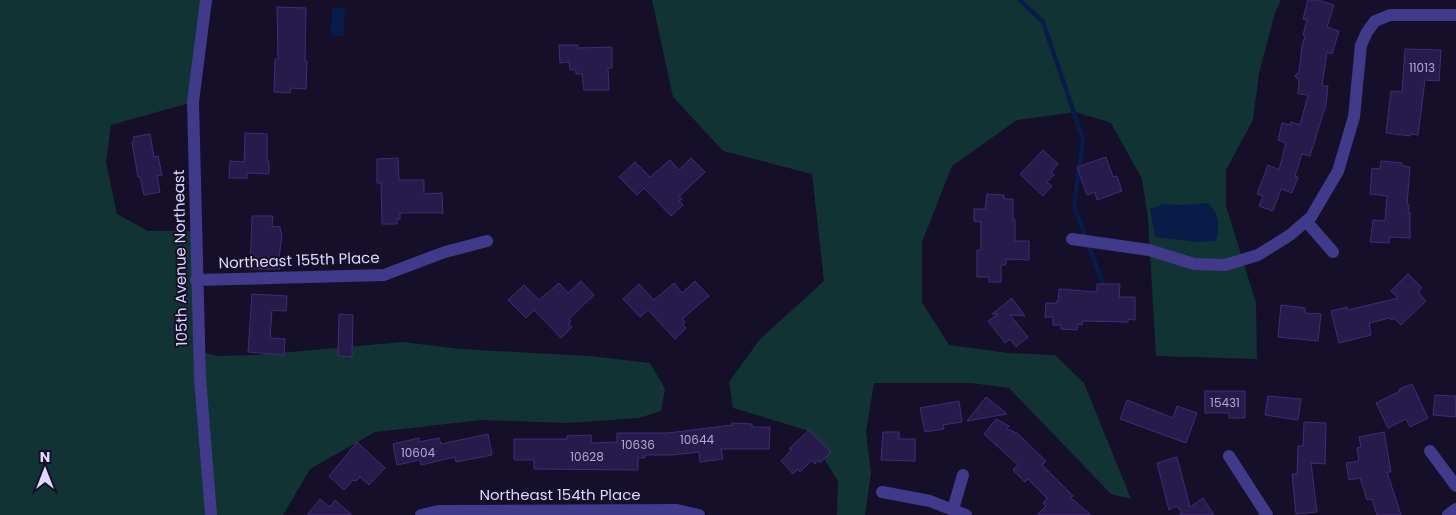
<svg xmlns="http://www.w3.org/2000/svg" width="1456" height="515" viewBox="0 0 1456 515" font-family="Poppins,sans-serif">
	<style>
		.green { fill: #123334 }
		.water { fill: #091c49 }
		.lines { fill: none; stroke-linecap: round; stroke-linejoin: round }
		.stream { stroke: #091c49; stroke-width: 4.5 }
		.building { fill: #271b4b; stroke: #402c78 }
		.street { stroke: #41398a; stroke-width: 12 }
		.labels { text-anchor: middle; dominant-baseline: central; stroke-width: 4; stroke-linejoin: round; paint-order: stroke }
		.number-label { font-size: 12px; fill: #b1a9d2 }
		.street-label { font-size: 15px; fill: #dfd8ff; stroke: #150f29 }
	</style>
	<rect width="100%" height="100%" fill="#150f29"/>
	<!-- green -->
	<path class="green" d="M0 0H206L193 102 111 125 106 162 117 214 148 231H195L199 351 217 356 256 355 403 342 460 349 590 356 650 363 665 389 661 411 639 418 569 423 482 420 375 432 310 469 283 515H0Z
		M652 0H1281L1275 13 1259 73 1253 120 1226 170V206L1256 303 1257 359 1156 356 1148 219 1142 179 1111 123 1076 112 1017 120 952 166 922 242V302L949 345 1008 353 1055 355 1084 383 1131 499 1111 494 1009 388 971 383H874L866 432 871 473 865 515H837L838 481 806 430 733 408 729 382 760 339 824 281 812 174 723 151 673 97Z"/>
	<!-- water -->
	<path class="water" d="M332 8H345L344 36 331 35Z
		M1208 203C1220 215 1220 226 1216 241L1198 242 1155 237 1150 209 1163 204 1179 205Z"/>
	<g class="lines">
		<!-- stream -->
		<path class="stream" d="M1020 0 1043 22 1083 139 1074 206 1103 284"/>
	</g>
	<!-- building -->
	<path class="building" d="M1308 0H1318L1334 5 1327 27 1339 31 1332 54 1327 52 1322 86H1328L1326 104 1310 156 1302 154 1295 176 1298 177 1292 193 1281 189 1273 211 1259 206 1263 196 1257 194 1268 165 1279 170 1286 143 1278 140 1282 123 1290 125 1291 122 1300 125 1308 95 1298 94 1299 81 1295 76 1299 72 1302 46 1305 36 1303 35 1307 20 1303 19Z
		M277 7 306 8 305 61H307L306 89 291 88 290 93 274 92 275 59H278Z
		M559 45H578V48L612 47V68H608L609 90H584L582 74H576V70H570L569 62 560 63Z
		M1405 49 1441 50 1439 81 1425 80 1418 135 1410 134V136L1386 133 1391 91 1402 92Z
		M245 133 267 134V161H269V174L247 173V178H229L230 161 244 162Z
		M150 134 154 157 158 156 162 175 157 176 160 192 144 195 140 177H138L132 142H134L133 137Z
		M1043 150 1058 164 1051 172 1054 175 1047 182 1052 186 1043 196 1020 174Z
		M1106 157 1113 177 1117 176 1122 191 1097 200 1095 192 1087 195 1077 167Z
		M398 158 399 180H424V194L442 193 443 213H400V219H397V224H382L381 183H377V159Z
		M691 158 705 172 679 197 682 199 679 201 683 205 671 216 644 188 637 195 619 177 635 162 650 177 670 160 679 170Z
		M1381 161 1402 163V166L1410 167 1407 205H1409L1408 213H1410V238L1390 237 1389 243 1370 242 1373 220 1385 221 1387 196 1370 194 1372 168 1380 169Z
		M987 194 1004 195V199H1013V220H1015V241H1029V260L1006 259V265H1001V282H989V277H977V250H981V222L974 221V209H985Z
		M252 216H273L272 226 280 227 282 236 279 257H280V269H250Z
		M1408 274 1422 288 1418 292 1426 301 1401 325 1394 318 1392 320 1390 318 1369 323 1371 335 1339 343 1331 311 1347 307 1348 310 1398 298 1391 291Z
		M581 281 594 295 569 319 571 322 568 324 572 327 561 338 534 310 526 318 508 300 524 285 539 300 559 283 568 293Z
		M695 281 709 296 682 319 685 322 683 325 686 328 675 339 648 310 640 317 623 299 639 284 654 300 674 283 682 293Z
		M1097 284H1120L1119 297H1135V320L1128 319V322L1083 321 1082 325 1078 324 1077 330 1061 329V325H1053V317H1045L1046 303H1056L1057 301H1058L1059 289 1097 292Z
		M252 294 287 296 286 311 272 310 270 338 285 339 284 355 248 352Z
		M1012 298 1025 316 1010 315 1028 337 1016 347 1010 339 1005 343 988 321 998 314H992Z
		M1281 305 1305 308V313L1321 314 1318 341 1278 337Z
		M339 314 353 315 352 357 338 356Z
		M1412 384 1428 418 1410 427 1406 419 1388 428 1376 403 1400 391 1399 389Z
		M1205 391H1245V418H1229V413H1205Z
		M1435 395 1456 396V417L1433 415Z
		M1268 396 1301 399 1298 420 1265 415Z
		M986 397 1007 414 967 421Z
		M1127 400 1173 418 1177 406 1197 413 1186 443 1120 419Z
		M959 401 962 422 943 425 944 429 925 432 920 408Z
		M996 419 1009 426 1007 429 1017 433 1046 461 1042 465 1073 496 1071 498 1091 515H1037L1046 506 1043 503 1047 498 1028 479 1025 482 1013 470 1018 465 984 434Z
		M1304 422 1326 423 1325 464 1311 463 1317 512 1296 514 1292 474H1297L1298 446H1303Z
		M732 423 752 424V427H770L769 449H721L723 459 700 462 699 452 672 455H645V458H638V470L534 469V460H514V439H567V436L591 435 592 443 617 442V433H668L732 425Z
		M809 430 831 452 820 463 818 460 815 464 812 460 800 472 798 469 793 474 781 461 792 449H789Z
		M883 432H899V439H915V461L881 460Z
		M1384 432 1391 472H1387L1401 515H1377L1372 499 1367 500 1360 478 1349 480 1346 463 1359 461 1357 448 1361 447 1359 437Z
		M488 434 492 455 456 462 455 457 421 465 420 460 397 465 393 444 419 438V442L439 438 441 444Z
		M357 442 385 468 369 485 360 477 356 481 353 480 344 490 329 476Z
		M1177 457 1190 507 1203 498 1214 515H1179L1182 513 1177 506 1169 510 1157 463Z
		M320 499 330 507 335 500 352 515H307Z"/>
	<g class="lines">
		<!-- street -->
		<path class="street" d="M206 0 193 102 200 378 211 515
			M1306 221 1333 252
			M1072 239 1149 250 1194 264 1225 265 1258 255 1290 235 1311 217 1338 171 1354 117 1361 45 1367 32 1375 21 1390 15H1456
			M196 280 384 275 445 252 487 241
			M1430 451 1456 486
			M1229 456 1267 515
			M882 492 930 501 966 515
			M953 509 963 475
			M421 515 438 511 677 510 699 515
			M1448 515 1456 509"/>
	</g>
	<g class="labels">
		<!-- number labels -->
		<g class="number-label">
			<text x="1422" y="67">11013</text>
			<text x="1225" y="402">15431</text>
			<text x="697" y="439">10644</text>
			<text x="638" y="444">10636</text>
			<text x="418" y="452">10604</text>
			<text x="587" y="456">10628</text>
		</g>
		<!-- street labels -->
		<g class="street-label">
			<text transform="translate(180 258) rotate(-91)">105th Avenue Northeast</text>
			<text transform="translate(299 260) rotate(-2)">Northeast 155th Place</text>
			<text x="560" y="494">Northeast 154th Place</text>
		</g>
	</g>
	<!-- north arrow -->
	<g transform="translate(45 470)" stroke="#150f29" stroke-width="4" paint-order="stroke">
	<path d="M0-4L9 19L0 12L-9 19Z" fill="#dfd8ff"/>
	<text y="-8" font-size="14" font-weight="bold" text-anchor="middle" fill="#dfd8ff">N</text>
	</g>
</svg>
